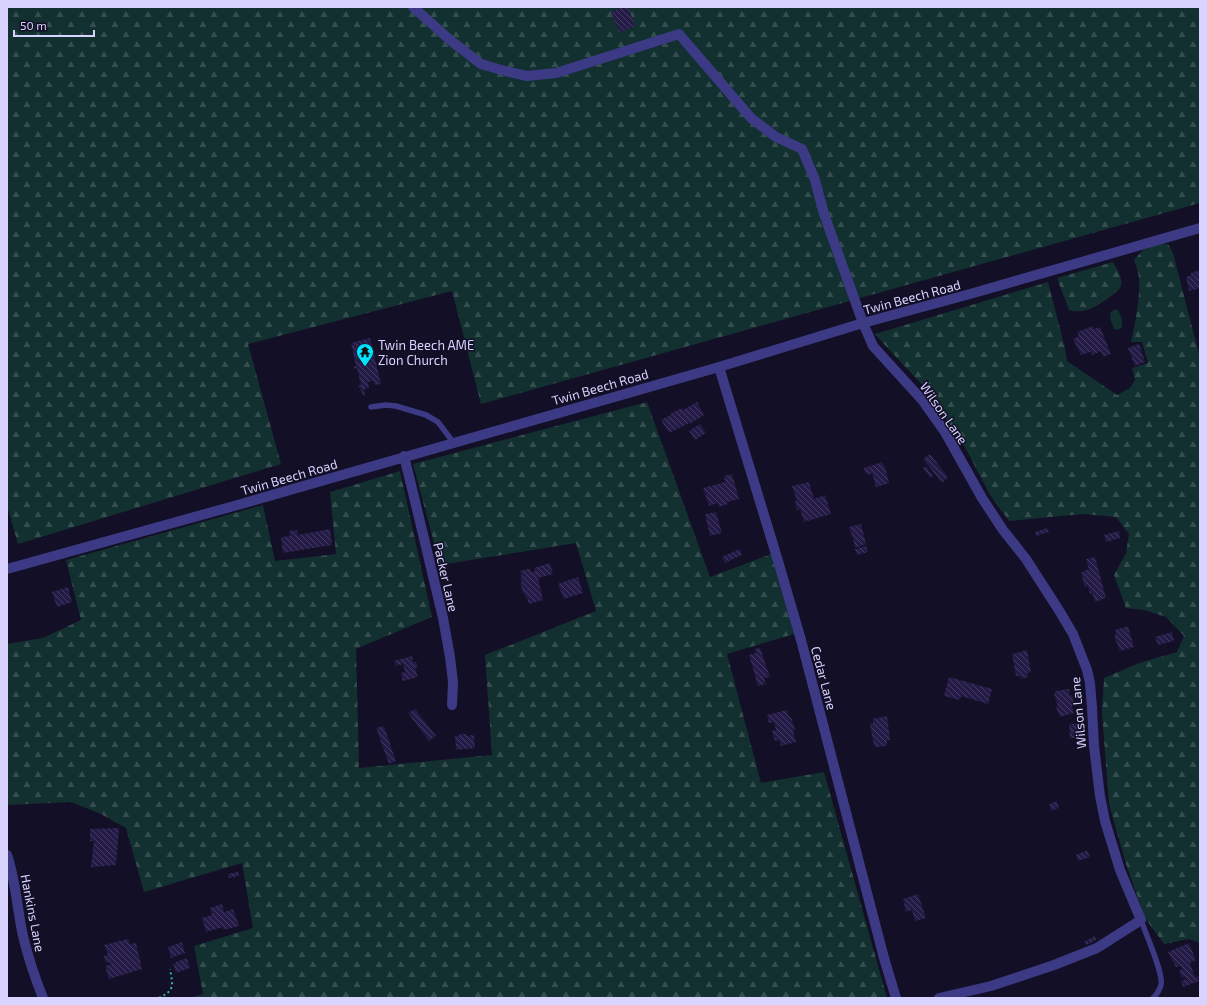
<svg xmlns="http://www.w3.org/2000/svg" width="1207" height="1005" viewBox="0 0 1207 1005" font-family="'Exo 2',sans-serif">
	<style>
		.green { fill: #12302f }
		.forest { fill: url(#forest-firs) }
		.building { fill: url(#building-back-hatch) }
		.lines { fill: none; stroke-linecap: round; stroke-linejoin: round }
		.path { stroke: #2fb8b0; stroke-width: 2; stroke-dasharray: 2 3; stroke-linecap: butt }
		.service { stroke: #3d3a85; stroke-width: 5.5 }
		.minor { stroke: #3d3a85; stroke-width: 10 }
		.labels { text-anchor: middle; dominant-baseline: central; stroke-width: 3; stroke-linejoin: round; paint-order: stroke }
		.street-label { font-size: 13px; fill: #d9d4ff; stroke: #130f26 }
		.poi-label { font-size: 13px; fill: #d9d4ff; stroke: #130f26; text-anchor: start }
	</style>
	<defs>
		<pattern id="forest-firs" width="22" height="20" patternUnits="userSpaceOnUse"><rect width="22" height="20" fill="#12302f"/><path d="M5 1l3.5 6h-7zM16 11l3.5 6h-7z" fill="#344d4e"/></pattern>
		<pattern id="building-back-hatch" width="6" height="6" patternUnits="userSpaceOnUse"><rect width="6" height="6" fill="#241b47"/><path d="M-1 5l2 2M0 0l6 6M5-1l2 2" fill="none" stroke="#433b63"/></pattern>
	</defs>
	<rect width="100%" height="100%" fill="#130f26"/>
	<!-- green -->
	<path class="green" d="M1115 309 1118 310 1122 319V327L1118 330 1114 329 1111 321 1110 313Z"/>
	<!-- forest -->
	<path class="forest" d="M7 7H1200V203L481 404 452 291 248 344 281 464 18 544 7 506Z
		M1158 244H1168L1173 253 1200 358V943L1189 939 1164 944 1145 918 1126 864 1109 804 1102 713 1104 678 1139 663 1177 652 1184 636 1166 617 1144 610 1126 608 1114 575 1126 553 1129 534 1116 517 1083 514 1009 521 990 495 966 449 928 391 881 341 875 334 1048 282 1065 348 1067 361 1117 395 1130 388 1135 380 1132 368 1148 363 1142 342H1131C1135 324 1142 291 1138 272 1137 268 1135 264 1134 260L1143 250Z
		M1113 262C1116 268 1123 277 1121 285 1120 290 1115 293 1111 296 1099 305 1085 315 1069 310L1057 278Z
		M647 402 710 577 771 554 794 634 727 654 761 783 824 772 887 998H190L203 994 194 946 253 928 242 863 144 892 126 828 101 814 71 802 8 805 7 804V644L43 638 81 620 66 560 263 505 275 561 336 554 330 492 400 471 432 617 356 649 359 768 492 755 485 655 596 611 576 543 440 565 413 464Z"/>
	<!-- building -->
	<path class="building" d="M622 7H628L635 26 619 33 611 12Z
		M1200 270V288L1189 291 1186 277 1191 275V273Z
		M1093 326 1094 329 1100 327 1111 354 1103 357 1101 351 1092 355 1091 351 1090 352 1081 355 1073 339 1079 336 1077 332Z
		M370 338 381 384 375 385 373 381 368 382 369 388 364 389 365 395 363 396 360 388H359L358 385H361L357 368 354 369 353 367 356 366 351 343Z
		M1139 344 1145 362 1135 366 1128 348Z
		M697 402 704 415 690 424 688 421 689 423 669 433 661 420 671 415 670 414 682 408 683 410Z
		M700 424 706 433 695 440 689 431Z
		M930 454 948 477 942 483 923 459Z
		M882 462 884 467 885 466 889 483 876 487 872 473 868 475 867 473H865L864 468Z
		M926 466 933 476 930 478 923 468Z
		M732 474 739 499 727 502 728 504 719 507 718 503 709 506 703 488 725 482 724 476Z
		M809 482 814 499 825 495 831 514 804 522 800 509 797 510 795 501H797L792 486Z
		M716 512 722 533 710 536 705 514Z
		M861 524 866 544 855 548 853 539 855 537 853 538 849 527Z
		M1047 528 1049 532 1036 536 1035 532Z
		M330 529 332 545 283 553 281 537 290 536 289 531 297 530 298 535Z
		M1119 531 1120 538 1106 542 1104 535Z
		M866 546 868 552 857 555 855 549Z
		M740 549 742 555 725 563 722 557Z
		M1095 557 1106 598 1095 602 1092 593 1090 594 1088 586 1085 587 1081 573 1089 569 1086 559Z
		M550 563 553 574 538 578 543 600 529 604 527 597 526 598 524 593H523L520 583H522L520 578H522L520 571 528 569H530L531 572 535 571 534 568Z
		M578 577 583 593 564 599 558 584Z
		M68 587 72 602 57 607 52 592Z
		M1128 626 1134 647 1120 651 1114 636 1116 635 1115 630Z
		M1172 632 1174 641 1158 645 1155 637Z
		M760 648 770 677 764 678 766 684 758 686 749 655 756 653 755 649Z
		M1027 650 1031 672 1027 673 1028 677 1021 679 1020 676H1016L1012 654Z
		M412 656 413 662H416L418 667 415 668 418 677 403 681 401 673 405 672 403 664 396 666 394 661Z
		M949 677 992 689 988 704 961 696 960 700 944 696Z
		M1069 689 1070 696 1072 695 1073 698 1075 706H1072L1074 713 1060 717 1056 707 1058 706 1054 694H1055V691Z
		M415 709 436 736 429 741 408 713Z
		M787 710 789 717H791L795 730H793L796 742 781 746 779 740 775 741 772 731 776 730 774 722 769 723 767 715Z
		M887 716 890 740H887V746L875 747V746H874L870 724 873 723V719Z
		M1079 723V725L1084 724 1085 728 1079 729H1080L1081 738H1070L1069 724Z
		M384 726 396 761 389 764 376 728Z
		M459 734H466L467 736 474 735 475 748 456 750 455 736H459Z
		M1057 801 1059 808 1051 811 1049 804Z
		M119 828 116 865 91 867 94 841H90V829Z
		M1087 850 1090 857 1078 861 1076 855Z
		M238 872 239 876 229 878 228 874Z
		M918 894 926 918 915 921 912 910 906 912 903 899Z
		M222 904 224 912 233 909 239 926 224 930 223 927 206 932 202 918 212 915 210 908Z
		M1095 936 1096 940 1086 945 1084 942Z
		M128 939 130 944 136 943 142 969 109 979 105 966 111 964 110 962 106 963 104 956 108 955 104 945Z
		M182 942 185 953 171 958 168 947Z
		M1189 943 1196 960 1190 963 1195 977 1198 976 1199 981 1183 987 1181 981 1186 979 1185 977 1182 978 1179 971 1182 969 1181 966 1176 967 1168 952Z
		M187 958 190 968 176 973 173 964 176 963V962Z"/>
	<g class="lines">
		<!-- path -->
		<path class="path" d="M159 998C175 990 173 986 170 969"/>
		<!-- service -->
		<path class="service" d="M371 407 386 405 396 406 426 415 438 422 453 442
			M1141 920C1145 932 1164 974 1161 985 1160 989 1156 996 1153 998"/>
		<!-- minor -->
		<path class="minor" d="M413 7 450 40 481 64 505 71 527 76 556 73 679 34 751 118 776 137 802 149 815 180 824 214 863 323 873 346 923 401 945 432 982 498 1003 530 1026 559 1060 612 1073 634 1087 670 1090 683 1092 708 1094 746 1100 796 1105 821 1120 870 1141 920 1097 948 1054 965 991 986 939 998
			M719 367 778 561 801 640 884 958 896 998
			M404 456 416 505 443 618 450 657 453 682 452 705
			M7 569 234 506 719 367 863 323 970 294 1200 228
			M7 855C16 881 17 909 23 936 28 957 35 978 43 998"/>
	</g>
	<!-- icons -->
	<defs>
		<symbol id="temple-pin" viewBox="-11 -11 22 30"><path d="M0 17L-7.5 6A9.5 9.5 0 1 1 7.5 6Z" fill="#00e5ff" stroke="#130f26"/><path d="M0-6L5-2H3V0L6.5 2.5H4V6H1.5V3h-3V6H-4V2.5H-6.5L-3 0V-2H-5Z" fill="#111"/></symbol>
	</defs>
	<g fill-rule="evenodd">
		<use href="#temple-pin" x="355" y="342" width="20" height="27"/>
	</g>
	<g class="labels">
		<!-- street labels -->
		<g class="street-label">
			<text transform="translate(912 297) rotate(-15)">Twin Beech Road</text>
			<text transform="translate(600 387) rotate(-16)">Twin Beech Road</text>
			<text transform="translate(944 413) rotate(55)">Wilson Lane</text>
			<text transform="translate(289 477) rotate(-16)">Twin Beech Road</text>
			<text transform="translate(446 577) rotate(77)">Packer Lane</text>
			<text transform="translate(824 678) rotate(75)">Cedar Lane</text>
			<text transform="translate(1078 713) rotate(-95)">Wilson Lane</text>
			<text transform="translate(33 913) rotate(79)">Hankins Lane</text>
		</g>
		<!-- poi labels -->
		<g class="poi-label">
			<text x="378" y="345">Twin Beech AME<tspan x="378" dy="15">Zion Church</tspan></text>
		</g>
	</g>
	<!-- border -->
	<rect width="1207" height="1005" fill="none" stroke="#d9d4ff" stroke-width="16"/>
	<!-- scale -->
	<path d="M14 30v6h80v-6" fill="none" stroke="#d9d4ff" stroke-width="2"/>
	<text x="20" y="30" font-size="12" fill="#d9d4ff" stroke="#130f26" stroke-width="3" paint-order="stroke">50 m</text>
</svg>
